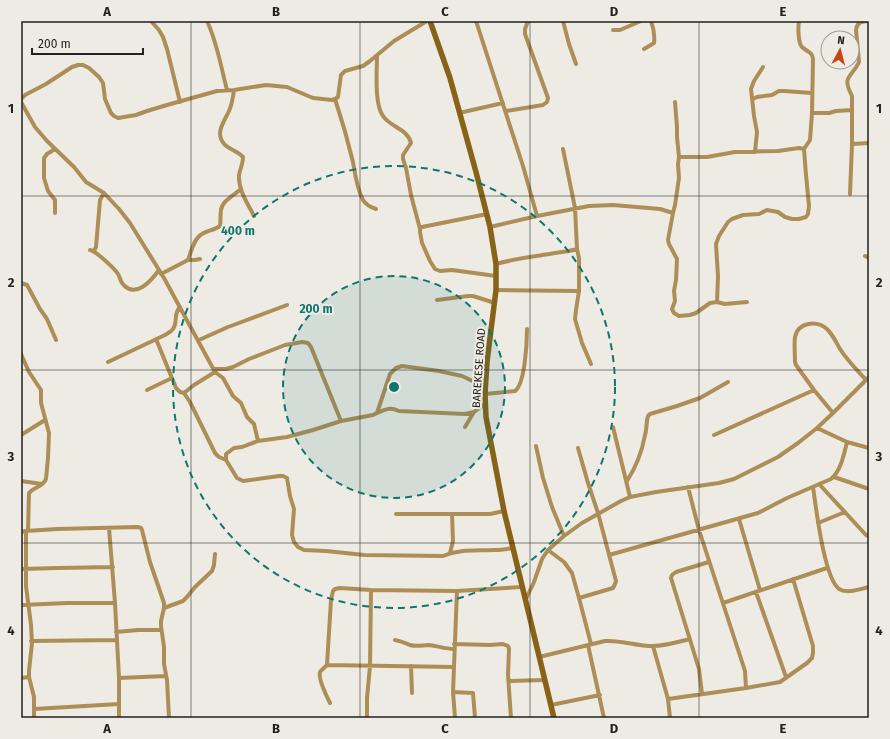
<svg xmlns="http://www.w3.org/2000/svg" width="890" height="739" viewBox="0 0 890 739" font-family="'Fira Sans',sans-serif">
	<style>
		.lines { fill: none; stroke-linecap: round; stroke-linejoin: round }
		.minor { stroke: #ae8e57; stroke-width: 4 }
		.secondary { stroke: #876217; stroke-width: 5.5 }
		.grid { fill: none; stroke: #22211f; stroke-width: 1; stroke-opacity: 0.55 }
		.ring { fill: none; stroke: #0f766e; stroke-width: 2; stroke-dasharray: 7 5 }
		.labels { text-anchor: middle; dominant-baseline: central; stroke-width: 4; stroke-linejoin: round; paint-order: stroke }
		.street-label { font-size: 11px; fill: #22211f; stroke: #eeebe5 }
		.centre { fill: #0f766e; stroke: #eeebe5; stroke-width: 2 }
		.ring-label { font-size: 12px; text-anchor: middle; font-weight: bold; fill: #0f766e; stroke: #eeebe5; stroke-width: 4; stroke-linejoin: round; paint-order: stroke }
		.neatline { fill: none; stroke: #22211f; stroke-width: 1.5 }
		.grid-label { font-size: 13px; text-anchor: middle; font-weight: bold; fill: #22211f }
	</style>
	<rect width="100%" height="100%" fill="#eeebe5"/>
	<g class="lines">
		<!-- minor -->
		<path class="minor" d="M151 21 159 30 163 37 167 49 180 102
			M207 21C217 42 221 67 227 90
			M476 21 523 166 537 216
			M563 21 569 44 576 64
			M613 30H620L641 21
			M644 49 654 43C655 35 654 29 651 21
			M377 55C377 70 374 104 383 116 390 127 408 129 411 143L403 155V159L406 168 411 195 420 229
			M234 90C233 97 232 105 229 111 224 122 214 134 225 145 231 150 238 152 243 157 243 164 240 169 239 175 238 190 248 204 254 216
			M21 99 25 95 46 84 72 67 78 65H83L89 68 99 77 103 83 105 99 111 113 114 116 118 118 136 115 147 111 167 105 217 91 234 90 266 85 287 87 313 98 332 100 335 99
			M753 99 757 97 772 95 779 91H784L812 93
			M21 102 35 127 47 141 74 167 86 182 104 193 119 209 130 223 164 278 215 372 223 378 233 396 241 403 247 417 254 424 258 441
			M675 102 677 127V137L679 157
			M506 111 543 105 547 102 548 98 525 34V29L528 21
			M459 113 503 103
			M812 113H829L836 111 852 110
			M852 144 869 143
			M563 149 575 208 577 249 579 258V291L576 310 575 319 582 343 591 364
			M755 152 757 132 754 116 751 89 754 81 763 67
			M850 194 852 144V96C841 75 852 78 859 62L856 30C857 23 860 22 867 21
			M376 209C370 207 366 205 363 200 357 189 355 174 353 162 348 141 342 120 335 99L338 97 341 75 345 71 363 66 370 61 394 41 427 21
			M55 213V200L48 191 44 178V158L47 154 55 149
			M487 214 422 227 420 229V232L422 243 430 261 435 269 440 271 452 270 496 276
			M490 227 537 216 589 206 613 205 660 209 673 213
			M90 250C96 251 115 269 118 274 120 277 120 280 122 283 135 300 151 281 159 270
			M94 251 96 247 100 200 104 193
			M865 256 869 258
			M188 260C191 252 194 238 202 234 207 231 214 230 220 226 221 220 220 215 221 210 222 201 234 195 241 189
			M496 264C513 259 531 257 549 254 559 252 568 252 577 249
			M161 274 188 260H195L200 259
			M21 283 27 285 40 309 47 319 56 340
			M496 290 579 291
			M437 300 468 296H473L495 303
			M717 302 718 276 716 244 719 236 728 222 732 219 743 215 759 214 767 210 778 212 785 217 792 219H799L806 217 808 214 809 206 806 175 804 149
			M747 302 725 304 717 302 710 303 696 313 690 315 679 316 674 313 672 309 675 301 674 291 676 280 677 259 669 244 668 240 673 213 675 205 679 178 678 164 679 157H707L735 152 778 151 799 148 804 149 810 140 812 113 813 59C812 51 807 52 802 47 798 43 798 27 799 21
			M156 339 176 388 180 392 184 393
			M199 340 228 327 287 305
			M21 354 29 372 41 390V403L49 433 48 458 46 479C43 487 34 487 29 493L28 531
			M108 362 165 335C168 333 171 332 173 329 178 322 173 314 180 307
			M214 369H226L233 367 249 359 285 345 302 342 308 343 311 347 341 421
			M215 372 194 385 184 393 190 402 215 453 219 457 226 460 237 478 243 481 279 476H283L287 478 290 496 294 509 292 535 294 542 298 547 304 550 326 551 364 555 443 556C459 549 476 551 494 550 500 550 507 549 513 548
			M147 390 172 378
			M485 394 515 391C525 384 527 342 527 329
			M377 413C386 409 390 407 399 411L465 414 474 412 485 404
			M833 413 814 390 796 365 795 362C795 354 794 345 795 337 798 322 817 320 827 329 833 335 836 342 840 349 847 360 857 370 866 380
			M465 427 474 412
			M613 427 630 497
			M817 428 847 442 869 448
			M21 435 45 420
			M714 435 814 390
			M536 446 543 478 552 507 564 536
			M578 448 588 483 598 513 616 581 615 584 613 588 579 598
			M226 460V454L234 448 242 447 258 441 287 437 313 430 341 421 373 415 377 413 390 374 396 368 402 366 439 371 462 376 485 387
			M834 477 869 489
			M21 481 42 484
			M627 481C636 467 642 452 645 435 647 429 646 422 648 416L650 414 677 406 700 398 728 382
			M819 484 866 535 869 536
			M813 487C816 507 824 578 839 589 847 594 860 589 869 587
			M396 514H490L504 511
			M739 519 760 590
			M818 523 845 512
			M109 528 115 603 119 678V718
			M26 531 57 529 138 527 141 528 142 530 150 562 164 603V608L161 621V626L164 647V664L167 680 169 718
			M21 532 26 531V586L31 625 32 643 29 671V677L34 697V718
			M548 550 564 562 572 573 579 598 591 644
			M450 553 453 541 452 514
			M609 555 758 513 787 498 831 479C841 471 844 454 847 442
			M21 569 58 568 113 567
			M756 592 786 677
			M526 599 534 582 542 559 548 550 564 536 582 523 621 501 630 497 656 492 719 483 734 479 778 457 798 443 817 428 833 413 869 377
			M723 603 827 568
			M21 605 68 603H115
			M164 608 183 601 187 597 195 587 212 571 214 565 215 554
			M116 632 138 630H161
			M395 640C401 641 405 643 410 645 416 647 423 645 429 645 438 646 445 649 454 649
			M31 641 117 640
			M454 644 490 645 503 644 508 646 509 649 508 675 511 718
			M588 645 604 718
			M653 646 668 699 670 718
			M539 657 605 641C622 640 636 646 653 646 665 646 678 642 690 639
			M327 665 331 600 333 591 335 589 340 588 371 590 457 591 522 587
			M411 666 412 693
			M21 678 29 677
			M119 678 166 676
			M509 681 545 680
			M746 688 780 682 807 663 812 658 813 653V646L793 579
			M453 692 473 693 475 718
			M702 694 699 669 671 578 672 575 676 572 709 562
			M668 699 746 688 745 671 699 530 688 487
			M330 703C327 697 318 679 320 672 321 670 325 667 327 665L454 667
			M551 705 600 695
			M34 709 119 704
			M367 718V698L370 666 371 590
			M455 718 453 692 457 591"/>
		<!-- secondary -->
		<path class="secondary" d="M430 21 450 78 476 172 490 227 496 264V290L487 362 485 394 486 417 504 511 554 718"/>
	</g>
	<!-- grid -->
	<path class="grid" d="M191 21V718M360 21V718M530 21V718M699 21V718M21 196H869M21 370H869M21 543H869"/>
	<!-- distance rings -->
	<circle cx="394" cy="387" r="111" fill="#0f766e" fill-opacity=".12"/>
	<g class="ring">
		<circle cx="394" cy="387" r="111"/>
		<circle cx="394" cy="387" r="221"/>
	</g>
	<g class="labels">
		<!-- street labels -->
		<g class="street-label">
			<text transform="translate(479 368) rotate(-86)">BAREKESE ROAD</text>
		</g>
	</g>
	<circle cx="394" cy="387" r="6" class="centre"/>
	<g class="ring-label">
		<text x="238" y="235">400 m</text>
		<text x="316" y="313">200 m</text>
	</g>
	<!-- border -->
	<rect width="890" height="739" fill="none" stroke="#eeebe5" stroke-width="44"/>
	<!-- north arrow -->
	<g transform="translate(840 50) rotate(7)"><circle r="19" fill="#eeebe5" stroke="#9c9a96"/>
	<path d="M0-3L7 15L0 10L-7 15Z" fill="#ca4215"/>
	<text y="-6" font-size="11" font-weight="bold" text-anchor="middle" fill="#22211f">N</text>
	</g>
	<!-- scale -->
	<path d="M32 48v6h111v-6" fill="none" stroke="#22211f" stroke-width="2"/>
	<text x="38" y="48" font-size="12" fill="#22211f" stroke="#eeebe5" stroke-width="3" paint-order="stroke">200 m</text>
	<rect x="22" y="22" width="846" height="695" class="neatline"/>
	<g class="grid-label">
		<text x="107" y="16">A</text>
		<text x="276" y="16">B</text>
		<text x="445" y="16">C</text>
		<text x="614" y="16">D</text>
		<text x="783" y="16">E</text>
		<text x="11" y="113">1</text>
		<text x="879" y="113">1</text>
		<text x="11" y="287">2</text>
		<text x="879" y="287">2</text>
		<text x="11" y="461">3</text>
		<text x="879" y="461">3</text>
		<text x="11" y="635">4</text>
		<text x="879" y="635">4</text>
		<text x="107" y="733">A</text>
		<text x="276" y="733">B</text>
		<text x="445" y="733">C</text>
		<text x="614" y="733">D</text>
		<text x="783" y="733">E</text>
	</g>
</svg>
